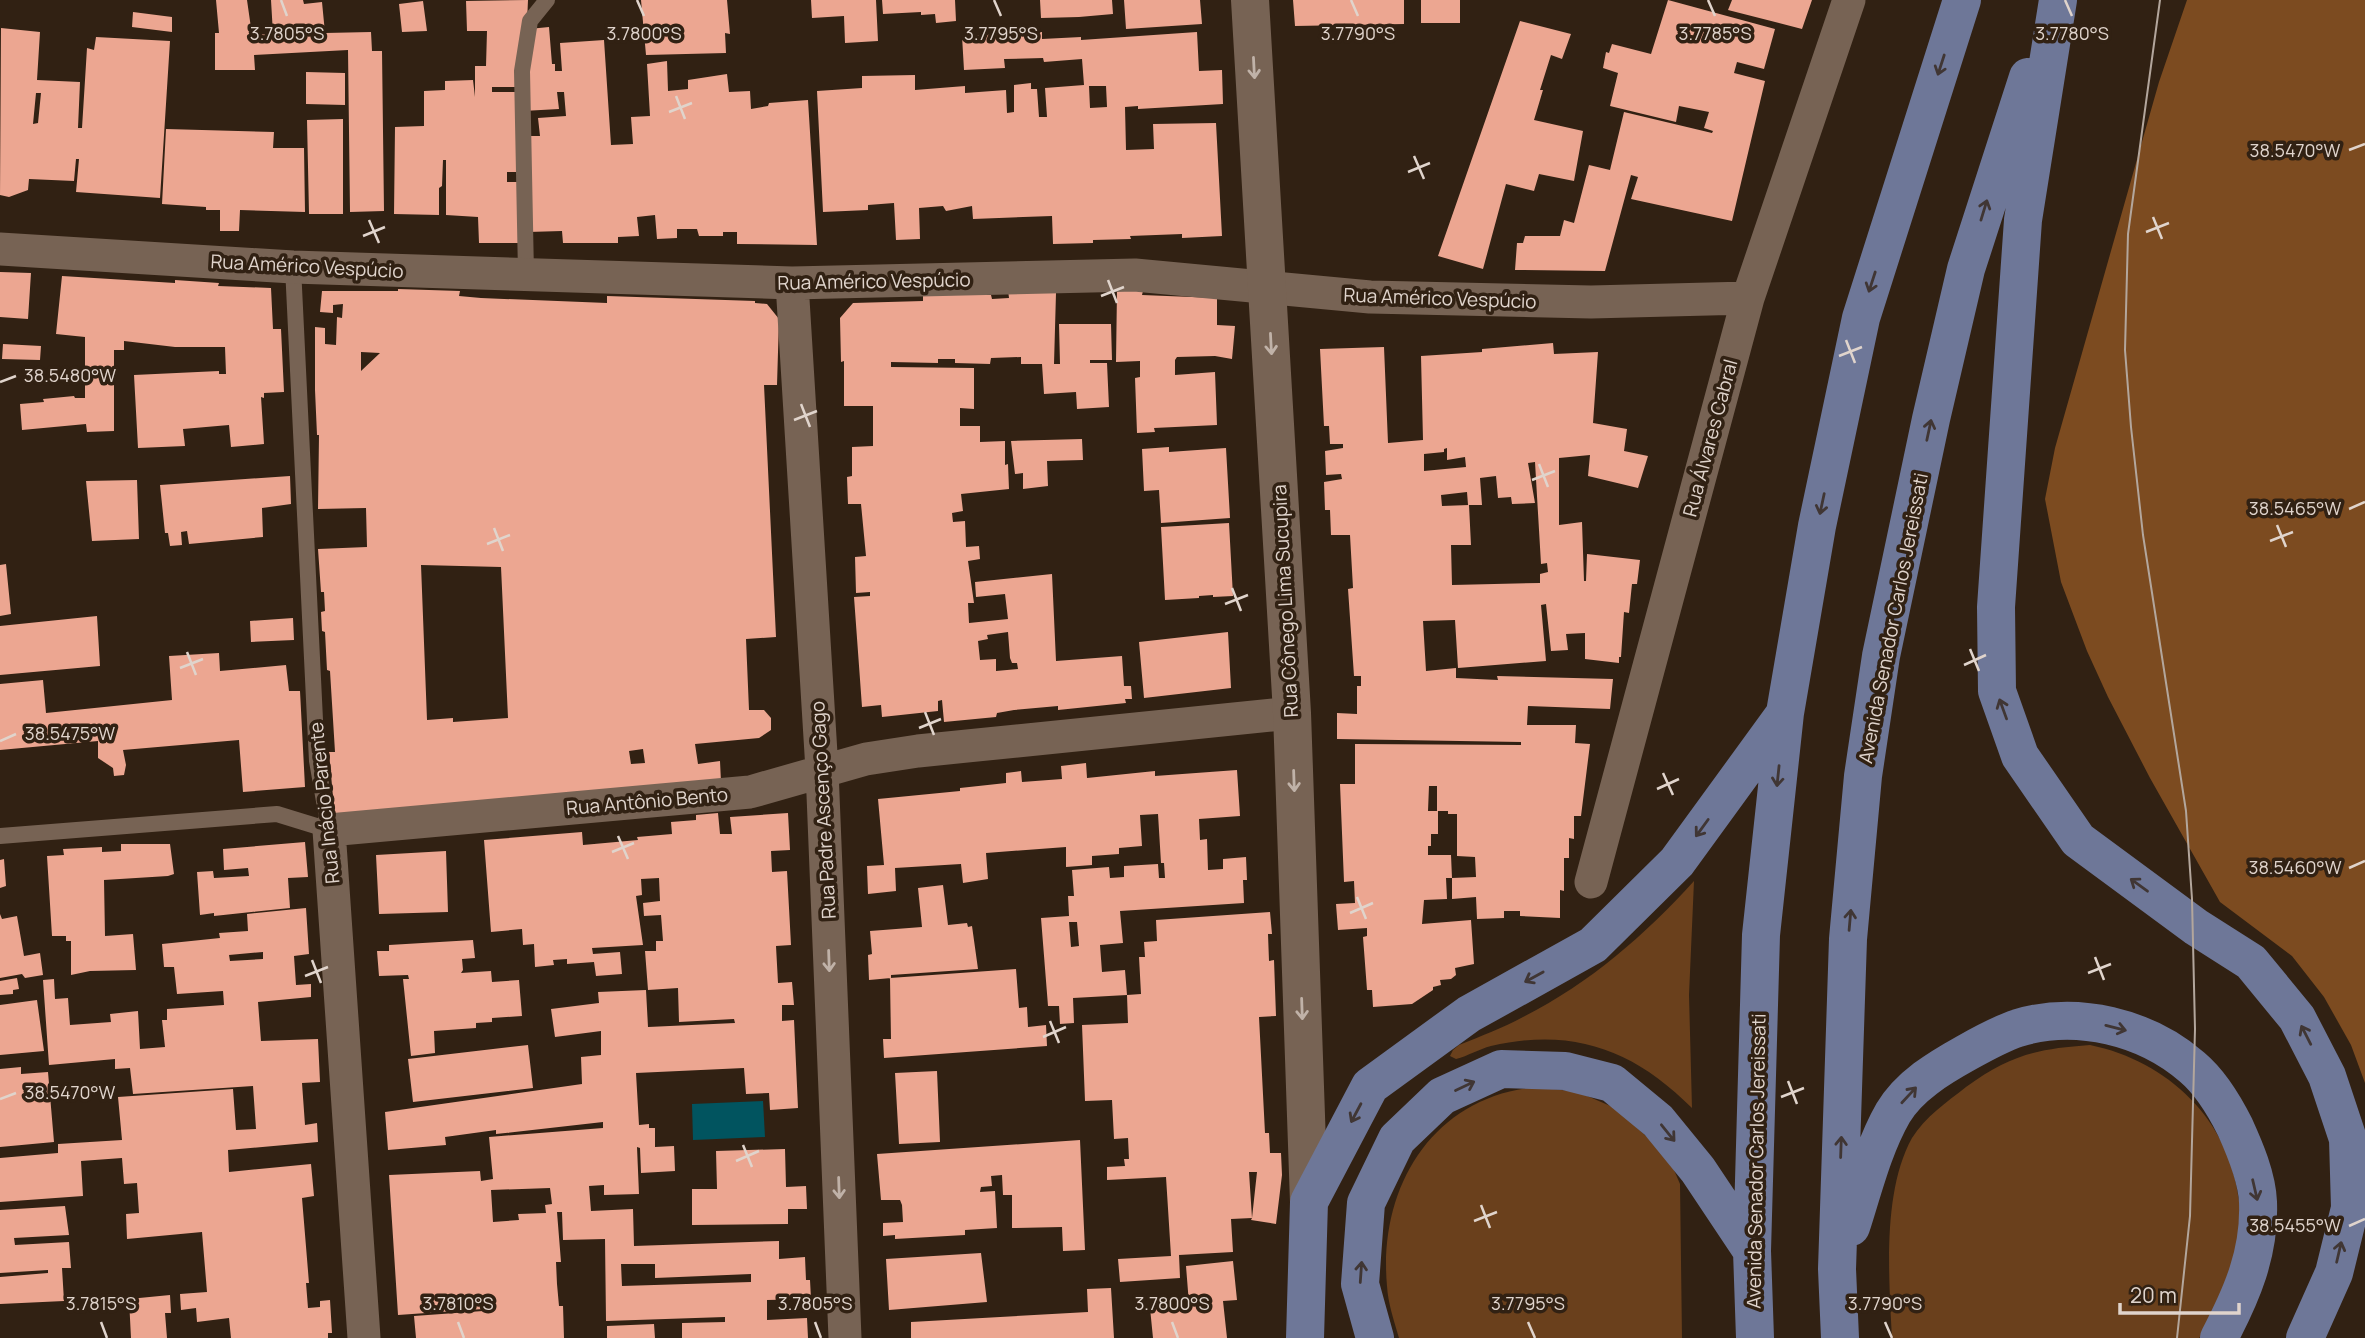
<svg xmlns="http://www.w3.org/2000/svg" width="2365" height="1338" viewBox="0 0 2365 1338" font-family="Manrope,sans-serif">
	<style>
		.green { fill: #6a401c }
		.forest { fill: #7c4b20 }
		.water { fill: #01545f }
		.building { fill: #eca691; fill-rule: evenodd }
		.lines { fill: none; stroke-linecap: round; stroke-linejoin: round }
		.service { stroke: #776354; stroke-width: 16 }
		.minor { stroke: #776354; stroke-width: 33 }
		.tertiary { stroke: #776354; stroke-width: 38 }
		.primary { stroke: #6e7798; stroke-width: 38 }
		.tram { stroke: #b3a69c; stroke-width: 2 }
		.oneway { stroke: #403634 }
		.oneway2 { stroke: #c0b2a8 }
		.ticks { fill: none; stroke: #e0d4cc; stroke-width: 2.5 }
		.labels { text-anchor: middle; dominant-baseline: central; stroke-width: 7; stroke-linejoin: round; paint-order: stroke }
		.street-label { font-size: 19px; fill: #e0d4cc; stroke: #312113 }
		.ticks-label { font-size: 18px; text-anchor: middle; fill: #e0d4cc; stroke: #312113; stroke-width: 7; stroke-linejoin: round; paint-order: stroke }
	</style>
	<rect width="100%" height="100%" fill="#312113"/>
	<!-- green -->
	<path class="green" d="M1694 881 1689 995 1692 1108C1634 1050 1573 1027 1491 1046 1479 1049 1468 1056 1456 1059L1450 1056 1453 1050 1459 1045C1481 1036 1503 1028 1523 1017 1590 983 1644 936 1694 881Z
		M2090 1045C2168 1061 2230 1120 2239 1201 2241 1211 2244 1223 2243 1233 2243 1241 2237 1251 2234 1258 2225 1282 2216 1306 2207 1329L2199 1338H1892C1889 1279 1882 1192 1912 1138 1925 1117 1947 1102 1966 1087 2010 1055 2036 1049 2090 1045Z
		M1537 1087 1578 1092 1615 1108 1668 1156 1680 1184 1682 1338H1399C1394 1321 1388 1303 1387 1286 1378 1187 1433 1096 1537 1087Z"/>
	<!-- forest -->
	<path class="forest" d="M2187 0H2365V1083L2351 1045 2324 997 2292 956 2220 902 2150 778 2108 697 2087 651 2061 582 2045 499 2055 448 2159 82Z"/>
	<!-- water -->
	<path class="water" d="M763 1101 765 1137 693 1140 692 1104Z"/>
	<!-- building -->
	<path class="building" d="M216 0H247L252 35 273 34 271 0H303L304 4 322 2 325 33 371 32 372 51H382L384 211 350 212 348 50 254 55 255 70H215V33H219Z
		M528 0 527 23 524 27V66H530L529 29 549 27 552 64H555V71H562L560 43 604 40 611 145 633 144 631 117 650 116 647 64 667 61 668 91 688 89V80L727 74 729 92 750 91 751 109 768 106 769 103 808 100 817 245 737 244V232H723V236H699L697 229H677V238L657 239 655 215 637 217 639 236 618 237V243H563L562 231 528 232 524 136H540L538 118 566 116 564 92H557L559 109 523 111V68L518 67V87H492V92H519L521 172H507V182H520L521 243H479L478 217 446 215V160H443L442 186 439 188V215L394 214 395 127 424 126V91L445 90V81L473 80 475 97V66H486L487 31H467L466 1Z
		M641 0H727L730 34 725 33 726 53 646 55Z
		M811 0H876L878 41 845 43 844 16 812 18Z
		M882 0H955L956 21 936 23 935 14 921 15V12L883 14Z
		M1040 0H1112L1113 14 1079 17 1041 18Z
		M1124 0H1200L1202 24 1126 29Z
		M1293 0H1404V24L1295 26Z
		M1421 0H1460V23H1421Z
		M1668 0 1775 29 1764 69 1737 62 1734 73 1765 81 1732 221 1631 199 1638 177 1631 175 1605 271 1515 270 1517 243H1523L1525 236H1560L1564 220 1574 223 1589 165 1610 170 1624 112 1712 133 1713 131 1704 128 1709 112 1679 106 1676 122 1610 106 1618 73 1603 68 1606 52 1609 53 1612 44 1651 54Z
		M1732 0H1812L1802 29 1728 10Z
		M423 1 427 31 402 32 399 4Z
		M133 12 172 17V32L132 27Z
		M1520 21 1571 34 1562 59 1551 55 1540 90H1543L1534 120 1583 131 1574 181 1539 174 1534 191 1506 184 1483 269 1438 256Z
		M1 28 40 32 37 80 80 82 78 128H82L87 48 94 50 96 37 170 41 160 198 76 192 79 159H76L74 181 29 179 28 190 9 197 0 195ZM36 93H41L38 123 33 124Z
		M1042 32V39L1081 37V40L1197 32 1199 71 1222 70 1223 104 1138 109V106L1125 107 1126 150 1154 149 1153 124 1216 123 1222 236 1182 238V234L1130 236 1131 239 1093 240V243L1053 244 1052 216 973 219 972 206 946 211 943 206 919 208 920 239 896 240 894 203 868 205V210L823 212 817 91 862 88V76L915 75V90L965 86V93L1006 90 1007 113 1014 112V85L1031 83V89H1037L1039 117H1047L1045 88 1084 85 1082 59 1044 62 1043 58 1004 59 1005 68 964 70 962 36ZM1089 86H1106L1107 107 1090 108Z
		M306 72 345 73V105L306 104Z
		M343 119V214H309L307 120Z
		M166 129 274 132 273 148H304L305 212 240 210 239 231H220V210H206V207L162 204Z
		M0 272 31 273 28 319 0 317Z
		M62 276 175 283V280L219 283 218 286 271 288 273 329H281L284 392 264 393V398L261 397 264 444 231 447 229 425 183 429 185 446 138 448 134 375 219 371V374H226L225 347H175L124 341V350H114V431L87 432 86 424 22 430 20 404 44 402 43 399 74 396 75 398H85V337L56 334Z
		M398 289 460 291 459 296 481 298 607 303V296L755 301V303L767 304 779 319 777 385H764L776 637 746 639 749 710H764L771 718V730L759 738 695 744 698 764 720 761 721 782 335 819 329 752H335L330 671 327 670 325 632 322 631 321 612 325 611 324 592H321L318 549 367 547 366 508 318 509 319 435H317L315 390V327L325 328V344L336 345 337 317 342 318 343 304 333 305V313L320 312 322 291H398ZM361 352 380 353 361 371ZM421 565 501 567 508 718 453 722V718L427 720ZM643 749 645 763 631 764 629 751Z
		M1008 290 1056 293 1054 364H1060L1059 324H1111L1112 360H1090V363H1107L1109 407 1077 409 1076 392 1044 394 1042 364H1021V357L991 358 990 364 955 363V359H938V363L891 362V367L974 368V409L960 408V426H980V442L1005 441V465L1008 464 1009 489 961 494 963 511 952 513 953 522 965 521 966 547 979 546 980 559 968 561 974 603H968L969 623 1008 619 1005 594 976 597 975 582 1052 574 1056 661 1122 656 1124 686H1131L1132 699H1125L1126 703 1058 710V706L1014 710 997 713 996 717 944 722 942 700 938 701V711L882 717 881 705 862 707 854 597 870 596V592L856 593 855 557 866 556 861 504H848L847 477 852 476V447L873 446V406H844V361L841 362 840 318 853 303 923 301V295H991L992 299 1009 298ZM1008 632 1010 658 1012 663H1017L1018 669 996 671V659L980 660 978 641 988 639 987 635Z
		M1117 290 1143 291 1142 295 1217 298V325L1235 326 1232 359 1215 356 1177 357 1175 360V375L1215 372 1217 425 1154 428 1155 432 1137 433 1135 378 1140 377V361L1116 362Z
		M1553 343 1554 354 1598 352 1593 423 1627 429 1624 451 1648 456 1638 488 1588 476 1590 455 1559 458V525L1582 522 1584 581H1586L1587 554 1640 560 1637 584H1632L1629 613 1624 612 1621 657H1619V663L1585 659V633L1566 634 1568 650 1551 651 1546 604 1541 605 1546 661 1458 668 1455 620 1423 621 1426 671 1456 668V678L1498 680 1497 676 1613 679 1610 709 1528 706 1527 725H1576L1575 743 1590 744 1581 816H1574V839L1569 838V858H1564V891L1560 890V918L1520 916V911H1504V918L1477 919 1476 897 1452 899V878H1446L1447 899 1424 900 1422 924 1471 920 1474 964 1455 968 1456 975 1451 979 1440 980 1441 985 1433 987V990L1412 1004 1373 1007 1372 990H1367L1363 937 1367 936V928L1338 930 1336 904 1355 903 1354 881 1344 882 1340 784H1355V744L1521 745V742L1337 739V713L1357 714V686H1361V676H1354L1348 589 1353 588 1350 535H1331L1330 510H1325L1324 482 1342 479 1341 474 1326 475 1325 451 1343 448V444H1330L1329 426H1324L1320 349 1384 347 1388 443 1423 440 1421 356 1482 352V349ZM1447 448V460L1465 457 1466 467 1424 471V454L1444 452V449ZM1535 462 1541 564 1547 563 1548 572 1540 574V583L1452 585 1451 545H1471L1469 505 1442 506 1441 495 1467 492 1468 505H1482L1480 478 1496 476 1498 498 1511 497 1512 504 1535 503 1528 463ZM1429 786H1437V811H1428ZM1438 811H1448V814H1457V856L1475 857 1476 877 1452 878 1451 855H1428V846H1431V834H1438Z
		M3 344 41 346 40 360 2 359Z
		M1082 439 1083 460 1047 461 1048 486 1023 489V473L1015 474 1011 441Z
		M1169 447V452L1226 448 1230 518 1161 523 1159 490 1144 491 1142 449Z
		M290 476 291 504 262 508 263 537 189 544 187 531 181 532 182 545 170 546 168 533H165L160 485Z
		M137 480 139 539 92 541 86 481Z
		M1229 523 1233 596 1213 597V595L1199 596V598L1165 600 1161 527Z
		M6 564 11 614 0 616V565Z
		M97 616 100 666 0 675V626Z
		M293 618 294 640 251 642 250 621Z
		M1228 632 1231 688 1144 698 1139 642Z
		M219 653 220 671 286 665 289 691H300L305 787 243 792 239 740 123 750 126 765 124 775 114 776 113 768 98 758V741L0 750V684L43 680 46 713 172 700 169 656Z
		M1086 763 1087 778 1155 771V776L1237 770 1240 816 1199 819 1200 840 1207 839 1208 870 1223 869V859L1246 857 1247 880H1243L1244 903 1120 911 1123 943 1100 945 1102 972 1125 970 1127 995 1073 998 1074 1023 1060 1024 1059 1006H1048L1041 918 1069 916 1068 896H1074L1072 870 1109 867 1110 878 1124 877V866L1158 864 1159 878H1165L1164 863H1161L1158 814 1140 815 1142 846 1119 848V854L1092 856V865L1066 867V847L986 853 988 879 963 883 961 864 895 868 896 891 868 894 867 866 884 865 878 799 960 791V788L1006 783V773L1021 771 1022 782 1062 779 1061 766ZM1069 922H1077L1079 946 1071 947Z
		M718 813 720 834H732L730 817 788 813 790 850 771 851 772 872 787 871 791 945 776 946 778 983 792 982 794 1005H782V1021L794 1020 798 1108 770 1110 769 1093 746 1094 744 1068 636 1073 639 1125 649 1124V1128H655V1147L674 1146 675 1171 641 1173 640 1148 637 1147 639 1194 604 1195V1185L589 1186 591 1211 633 1209 634 1246 779 1241V1259L805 1257 806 1280H810L811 1299 767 1300V1320L807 1318 808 1338H682V1323L725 1322V1317L606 1321 605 1239 563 1240 562 1212H557L561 1262H556L557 1284 559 1306H563L564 1338H416L414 1316 483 1311V1309L398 1315 389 1175 480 1171 481 1181 493 1179 489 1137 603 1128V1122L496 1134V1130L445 1137 446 1145 388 1150 385 1112 582 1084 581 1057 601 1055V1031L555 1037 551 1009 599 1003 598 992 646 990 648 1027 735 1023 734 1019 679 1022 678 988 648 990 645 951H656V941H663L661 915 644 916 643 903 660 901 659 878 641 879 642 895 636 896 643 945 592 948 593 954 620 952 622 974 596 976 594 962 567 964V959L553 960 554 965 535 967 534 944 523 945 522 929 491 932 484 840 582 832 583 845 638 840 637 837 672 834 671 822 696 820V815ZM550 1188 552 1204 545 1205 546 1213 518 1214 519 1220 493 1222 491 1190ZM621 1264H655V1278L751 1274V1282L622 1286Z
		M305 842 308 877 288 878 290 908 214 916V913L200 915 197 872 213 871 214 878 249 876 248 868 224 870 223 849Z
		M121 844H170L174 874 168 876 104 880 105 936 133 934 136 970 90 971 71 975V941H66V936H52L47 856 64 855 63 849 102 847V852L121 851Z
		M446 851 448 912 379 914 376 855Z
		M4 859 6 886 0 888V860Z
		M943 885 948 925 967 923 968 927 972 926 978 969 891 975V978L869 980 868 955 872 954 870 931 922 927 918 888Z
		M306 908 309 954 294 956 296 985 311 984V997L258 1002 261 1041 318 1039 320 1082 302 1083 305 1125 317 1123 318 1142 228 1150 229 1172 311 1164 314 1196 302 1198 309 1283H306L308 1308 320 1307V1301L330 1300 332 1333H328V1338H231L229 1318 197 1322 196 1308 181 1310 180 1294 207 1292 202 1232 127 1239 126 1214 139 1213 137 1183 124 1184 122 1158 81 1161 83 1196 0 1202V1158L58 1153V1144L122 1140 118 1097 233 1089 236 1130 256 1129 253 1086 133 1094 130 1068 115 1069V1059L49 1065 43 980 54 979 55 999 68 998 70 1025 111 1022 110 1014 138 1011 140 1049 165 1047 162 1020H167V1009L224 1005 223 991 177 994 174 967H164L162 944 220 938 219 933 248 931 247 914ZM263 952V959L230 961 229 955Z
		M1270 912 1272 934H1268L1269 961 1274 960 1276 1016 1259 1017 1265 1133H1269L1270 1153H1281L1282 1175 1276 1224 1251 1220 1252 1218 1257 1172H1249L1252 1218 1231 1219 1233 1252 1179 1255 1180 1278 1120 1282 1118 1259 1171 1256 1166 1177 1107 1180V1167L1125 1166 1124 1159H1129L1128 1138 1114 1139 1112 1100 1085 1101 1082 1025 1128 1023 1127 995 1141 994 1139 957H1145L1144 942 1157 941 1156 920Z
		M0 914 2 919 17 916 24 956 40 953 43 975 25 978 22 974 0 978Z
		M473 940 475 958 462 959 463 970 461 973 491 971 492 982 519 980 522 1016 492 1018V1022L476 1023V1028L434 1031 435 1053 411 1056 403 979H409L408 975 379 976 377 951H389V945Z
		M1016 969 1019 1008 1027 1007 1028 1027 1046 1025 1047 1046 884 1058 883 1039H891L890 978Z
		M17 978 19 989 13 990V994L0 995V981Z
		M37 1000 44 1051 0 1055V1005Z
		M528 1045 533 1088 413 1102 408 1059Z
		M21 1067V1074L48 1072 54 1142 0 1147V1069Z
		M937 1071 940 1142 899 1144 895 1073Z
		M1080 1140 1085 1250 1063 1251 1062 1227 1012 1228V1195H1003L1002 1175 991 1176 992 1186 981 1187 980 1192 995 1191 997 1228 965 1230V1235L895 1239V1235L883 1236V1223L903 1222 902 1205 900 1200H881L877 1154Z
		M785 1149 786 1187 806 1186 807 1209H788V1224L692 1225V1189H717L716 1151Z
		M65 1206 69 1235 14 1238 15 1245 69 1242 71 1268H62L64 1301 0 1304V1277L48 1273V1270L0 1273V1210Z
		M981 1253 987 1302 889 1310 886 1259Z
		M1233 1261 1237 1300 1223 1301 1227 1338H1153L1150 1308 1189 1304 1186 1266Z
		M1111 1288 1114 1338H911V1322L1088 1312 1087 1289Z
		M170 1295 171 1313H165L167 1338H131L129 1299Z
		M654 1324 655 1338H607V1326Z"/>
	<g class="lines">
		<!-- service -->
		<path class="service" d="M526 274 522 71 530 21 547 0
			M0 836 277 814 329 830 317 761 293 267"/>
		<!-- minor -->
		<path class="minor" d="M0 249 293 267 792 283 1135 275 1370 297 1591 302 1748 298
			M792 283 822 770 845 1338
			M1591 882 1748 298 1849 0
			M364 1338 329 830 750 792 866 759 918 751 1292 713"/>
		<!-- tertiary -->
		<path class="tertiary" d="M1250 0 1292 713 1309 1202"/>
		<!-- primary -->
		<path class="primary" d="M2058 0 2023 220 1996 607 1997 691 2020 756 2078 840 2196 927 2251 962 2297 1018 2327 1076 2348 1139 2350 1208 2334 1273 2305 1338
			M1851 1227C1863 1190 1873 1148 1893 1113 1909 1086 1939 1068 1966 1053 1982 1044 2000 1034 2018 1028 2077 1010 2146 1027 2192 1067 2211 1083 2224 1105 2235 1127 2245 1149 2257 1177 2258 1202 2260 1253 2242 1294 2219 1338
			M1305 1338 1309 1202 1370 1086 1469 1014 1593 945 1677 862 1784 715
			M1375 1338 1360 1284 1366 1203 1397 1139 1442 1096 1501 1069 1565 1071 1612 1083 1658 1121 1698 1170 1752 1251
			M1755 1338 1752 1251 1761 935 1785 713 1817 526 1861 318 1962 0
			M1840 1338 1837 1269 1848 939 1863 776 1881 656 1931 419 1966 269 2028 77"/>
		<!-- tram -->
		<path class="tram" d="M2160 0 2128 234 2125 350 2131 427 2143 535 2186 811 2192 899 2195 1029 2190 1216 2177 1338"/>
	</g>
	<!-- one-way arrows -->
	<defs><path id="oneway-shaft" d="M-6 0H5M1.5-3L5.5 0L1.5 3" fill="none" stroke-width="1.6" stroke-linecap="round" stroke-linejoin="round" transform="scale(1.75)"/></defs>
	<g class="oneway">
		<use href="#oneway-shaft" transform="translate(1941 65) rotate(108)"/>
		<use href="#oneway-shaft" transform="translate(1984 210) rotate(-73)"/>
		<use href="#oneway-shaft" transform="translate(1872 282) rotate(108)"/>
		<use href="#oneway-shaft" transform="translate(1929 430) rotate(-78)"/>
		<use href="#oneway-shaft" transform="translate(1822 504) rotate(102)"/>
		<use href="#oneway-shaft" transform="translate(2003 709) rotate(-110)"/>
		<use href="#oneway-shaft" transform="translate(1778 776) rotate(96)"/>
		<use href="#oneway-shaft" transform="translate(1702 828) rotate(126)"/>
		<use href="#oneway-shaft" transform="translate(2139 885) rotate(-144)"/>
		<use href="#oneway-shaft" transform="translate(1850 920) rotate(-85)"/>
		<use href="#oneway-shaft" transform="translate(1534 977) rotate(151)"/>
		<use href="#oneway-shaft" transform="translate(2116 1028) rotate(14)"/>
		<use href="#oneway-shaft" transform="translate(2306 1035) rotate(-117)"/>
		<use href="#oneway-shaft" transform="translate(1465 1086) rotate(-25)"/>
		<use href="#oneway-shaft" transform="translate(1909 1095) rotate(-47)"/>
		<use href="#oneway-shaft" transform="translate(1356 1113) rotate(118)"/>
		<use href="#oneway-shaft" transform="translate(1668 1133) rotate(51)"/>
		<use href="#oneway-shaft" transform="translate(1841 1147) rotate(-88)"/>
		<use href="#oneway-shaft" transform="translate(2255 1190) rotate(77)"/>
		<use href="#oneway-shaft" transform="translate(2339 1252) rotate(-77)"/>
		<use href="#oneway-shaft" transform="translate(1361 1272) rotate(-86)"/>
	</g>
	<g class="oneway2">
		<use href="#oneway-shaft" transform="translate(1254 68) rotate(87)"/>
		<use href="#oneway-shaft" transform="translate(1271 344) rotate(87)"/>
		<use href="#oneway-shaft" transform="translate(1294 781) rotate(88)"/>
		<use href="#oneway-shaft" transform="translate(829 961) rotate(88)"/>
		<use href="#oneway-shaft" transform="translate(1302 1009) rotate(88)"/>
		<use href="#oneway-shaft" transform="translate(839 1188) rotate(88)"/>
	</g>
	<!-- ticks -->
	<path class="ticks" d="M281 0 287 16M637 0 644 16M994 0 1001 16M1351 0 1358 16M1708 0 1715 16M2065 0 2072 16M676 96 685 119M669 112 692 103M2349 150 2365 144M1414 156 1424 179M1408 172 1430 163M2153 217 2162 239M369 220 379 243M2146 232 2169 223M363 236 385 227M1108 280 1117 303M1101 296 1124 287M1846 340 1855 363M1839 356 1862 347M0 382 16 376M801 404 810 427M794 420 817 411M1539 464 1548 487M1532 480 1555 471M2349 509 2365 502M2277 525 2286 547M494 528 503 551M2270 541 2293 532M487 544 510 535M1232 588 1241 611M1225 604 1248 595M1970 649 1979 671M187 652 196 675M1964 665 1986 655M180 668 203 659M925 712 934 735M919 728 941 719M0 741 16 734M1663 773 1673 795M1657 789 1679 779M618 836 628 859M612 852 634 843M2349 868 2365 861M1357 897 1366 919M1350 913 1373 903M2095 957 2104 980M312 960 321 983M2088 973 2111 964M305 976 328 967M1050 1021 1059 1043M1043 1037 1066 1027M1788 1081 1797 1104M1781 1097 1804 1088M0 1099 16 1093M743 1145 752 1167M736 1161 759 1151M1481 1205 1490 1228M1474 1221 1497 1212M2349 1226 2365 1219M101 1322 107 1338M458 1322 464 1338M815 1322 821 1338M1172 1322 1178 1338M1528 1322 1535 1338M1885 1322 1892 1338"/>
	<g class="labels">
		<!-- street labels -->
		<g class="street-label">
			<text transform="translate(307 266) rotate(3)">Rua Américo Vespúcio</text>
			<text transform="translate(874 281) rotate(-1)">Rua Américo Vespúcio</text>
			<text transform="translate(1440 298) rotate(2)">Rua Américo Vespúcio</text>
			<text transform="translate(1710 438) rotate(-75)">Rua Álvares Cabral</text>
			<text transform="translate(1285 601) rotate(-93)">Rua Cônego Lima Sucupira</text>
			<text transform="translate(1893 618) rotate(-79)">Avenida Senador Carlos Jereissati</text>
			<text transform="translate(647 801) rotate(-5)">Rua Antônio Bento</text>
			<text transform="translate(324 803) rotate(-96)">Rua Inácio Parente</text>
			<text transform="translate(823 810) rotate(-93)">Rua Padre Ascenço Gago</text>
			<text transform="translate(1756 1161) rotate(-89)">Avenida Senador Carlos Jereissati</text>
		</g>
	</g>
	<g class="ticks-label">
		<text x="287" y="40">3.7805°S</text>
		<text x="644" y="40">3.7800°S</text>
		<text x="1001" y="40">3.7795°S</text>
		<text x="1358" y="40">3.7790°S</text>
		<text x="1715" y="40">3.7785°S</text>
		<text x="2072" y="40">3.7780°S</text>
		<text x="2295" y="157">38.5470°W</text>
		<text x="70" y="382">38.5480°W</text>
		<text x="2295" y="515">38.5465°W</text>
		<text x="70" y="740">38.5475°W</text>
		<text x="2295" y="874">38.5460°W</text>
		<text x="70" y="1099">38.5470°W</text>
		<text x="2295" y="1232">38.5455°W</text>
		<text x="101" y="1310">3.7815°S</text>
		<text x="458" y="1310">3.7810°S</text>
		<text x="815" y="1310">3.7805°S</text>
		<text x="1172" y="1310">3.7800°S</text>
		<text x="1528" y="1310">3.7795°S</text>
		<text x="1885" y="1310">3.7790°S</text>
	</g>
	<!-- scale -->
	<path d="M2120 1303v10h119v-10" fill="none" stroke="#e0d4cc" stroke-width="3.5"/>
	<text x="2130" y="1303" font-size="21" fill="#e0d4cc" stroke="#312113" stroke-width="5" paint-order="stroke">20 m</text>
</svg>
